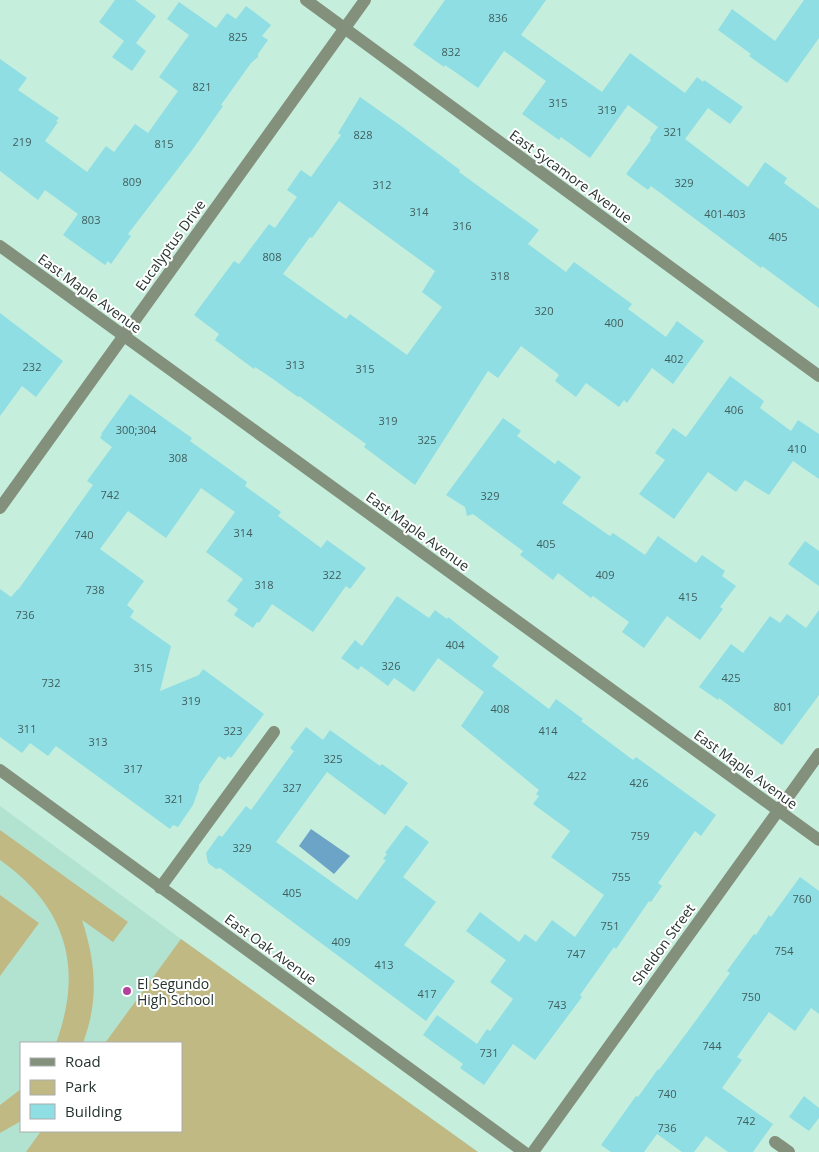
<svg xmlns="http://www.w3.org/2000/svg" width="819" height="1152" viewBox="0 0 819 1152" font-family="'Open Sans',sans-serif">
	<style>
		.built { fill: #b2e3d0; fill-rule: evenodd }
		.green { fill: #c1b983 }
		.water { fill: #6ba4c6 }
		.building { fill: #8fdee4; fill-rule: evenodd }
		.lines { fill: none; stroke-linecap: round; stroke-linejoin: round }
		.minor { stroke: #83917c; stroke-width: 12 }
		.poi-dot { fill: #b3429d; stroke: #fff; stroke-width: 2 }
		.labels { text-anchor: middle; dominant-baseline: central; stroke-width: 4; stroke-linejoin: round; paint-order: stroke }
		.number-label { font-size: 11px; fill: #405e5c }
		.street-label { font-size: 14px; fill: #25342e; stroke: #fff }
		.poi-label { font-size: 14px; fill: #25342e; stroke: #fff; text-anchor: start }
	</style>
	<rect width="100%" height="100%" fill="#c5eedd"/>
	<!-- built -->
	<path class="built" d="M0 806 181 939 478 1152H0ZM21 1043H181V1131H21Z"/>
	<!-- green -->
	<path class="green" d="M0 830 128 922 113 942 82 920C96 963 99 1000 83 1043H56C84 967 66 907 0 860Z
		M0 895 39 923 0 976Z
		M181 939 478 1152H26L41 1131H181V1043H105Z
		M21 1089V1121L0 1133V1105Z"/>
	<!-- water -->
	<path class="water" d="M311 829 350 856 334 874 299 846Z"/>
	<!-- building -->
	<path class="building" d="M115 0H135L156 16 136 43 146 51 132 71 112 57 124 41 99 22Z
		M445 0H546L521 35 602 92 630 53 685 93 697 77 703 82 704 80 743 107 730 124 708 108 685 139 748 187 765 162 787 178 784 183 819 209V308L762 266 761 268 651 186 648 190 626 174 651 140 650 138 658 127 628 105 590 158 561 137 559 140 522 114 546 81 504 51 478 88 445 65 444 67 413 45Z
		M804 0H819V38L787 83 749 56 751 54 718 30 732 9 775 41Z
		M179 2 216 28 227 13 236 19 246 6 271 25 262 36 268 40 258 54V57L251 63 221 105 223 106 193 149 128 234 131 236 111 264 108 261 105 265 63 235 78 214 45 190 38 200 0 171V59L27 78 18 90 59 118 56 121 58 122 45 141 87 172 106 146 114 152 135 124 148 133 178 91 159 77 189 35 167 19Z
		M360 97 401 126 460 170 459 172 539 230 528 244 566 272 574 262 632 304 628 309 666 337 677 321 704 341 673 384 652 368 627 403 624 400 619 407 586 383 576 397 555 381 559 375 557 373 521 346 498 378 488 371 415 485 364 447 366 444 299 396 298 397 273 379 255 367 254 369 215 340 219 334 194 315 234 261 239 264 269 224 275 228 297 197 287 190 301 170 311 177 341 135 338 133ZM339 201 435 271 422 292 442 307 407 355 350 314 346 319 283 274 310 237 312 238Z
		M0 313 63 361 36 397 22 386 0 416Z
		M730 376 764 401 760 408 791 431 798 420 819 434V479L793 461 769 495 745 480 736 492 708 472 674 519 639 494 665 460 655 453 673 428 686 437Z
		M130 394 192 438 190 441 247 482 245 486 281 512 278 516 321 548 327 540 366 568 350 589 346 586 313 632 272 604 259 623 257 622 253 628 234 615 238 609 227 601 243 579 206 552 235 512 201 488 166 538 128 511 100 549 144 581 127 605 134 611 130 617 171 646 160 691 199 675 203 669 264 714 231 758 228 756 225 760 219 756 199 785V788L193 805 178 827 173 825 170 829 56 746 48 756 30 743 22 753 0 737V589L11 597 17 590H18L93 485 87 481 112 447 100 438 102 434H101Z
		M503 418 521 431 517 436 555 464 558 460 581 477 562 503 610 536 613 533 645 555 658 536 696 563 702 555 725 571 722 576 736 586 720 607 723 609 700 640 667 616 644 648 622 632 629 622 593 596 591 598 558 573 553 580 520 555 523 551 473 514 467 516 465 507 446 495Z
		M805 541 819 551V586L788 564Z
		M397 596 429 618 435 610 447 619 448 617 499 657 492 666 549 709 556 699 583 719 581 721 633 760 636 757 716 815 701 836 695 831 658 883 662 886 651 902 649 901 616 949 614 947 580 995 582 997 535 1060 513 1044 484 1085 460 1068 463 1064 423 1035 437 1015 477 1044 487 1029 490 1031 513 999 490 982 506 960 466 931 480 912 519 942 525 934 536 942 552 920 575 937 604 895 551 857 570 831 533 804 539 796 536 794 539 790 461 726 484 692 438 658 414 692 394 678 388 686 361 666 358 670 341 658 355 640 362 646Z
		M819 610V695L782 745 719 698 718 700 699 687 731 644 743 653 770 616 780 623 787 614 806 628Z
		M306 727 323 740 330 730 380 766 382 764 408 783 385 815 327 772 276 842 357 900 386 860 383 859 387 854 385 853 406 825 429 842 403 877 436 902 404 945 455 981 426 1021 220 868 216 869 208 863 206 853 219 835 222 837 246 806 251 810 294 751 290 748Z
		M800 877 819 891V1014L811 1008 795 1031 769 1012 737 1057 742 1060 722 1088 773 1124 753 1152H728L706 1136 694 1152H682L657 1134 644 1152H611L601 1145 636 1096 638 1097 658 1069 659 1070 697 1019 730 973 727 971 754 934 756 935 769 915 771 917Z
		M804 1096 819 1108V1118L809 1131 789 1117Z"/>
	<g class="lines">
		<!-- minor -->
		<path class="minor" d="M306 0 819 376
			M0 246 819 840
			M0 508 365 0
			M0 770 524 1152
			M160 888 274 732
			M775 1142 789 1152
			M533 1152 819 754"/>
	</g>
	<!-- markers -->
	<circle class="poi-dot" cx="127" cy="991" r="5"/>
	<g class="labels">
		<!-- number labels -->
		<g class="number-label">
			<text x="498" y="17">836</text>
			<text x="238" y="36">825</text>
			<text x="451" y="51">832</text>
			<text x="202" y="86">821</text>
			<text x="558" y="102">315</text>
			<text x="607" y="109">319</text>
			<text x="673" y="131">321</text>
			<text x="363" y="134">828</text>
			<text x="22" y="141">219</text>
			<text x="164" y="143">815</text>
			<text x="132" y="181">809</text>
			<text x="684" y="182">329</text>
			<text x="382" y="184">312</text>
			<text x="419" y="211">314</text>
			<text x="725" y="213">401-403</text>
			<text x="91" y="219">803</text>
			<text x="462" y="225">316</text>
			<text x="778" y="236">405</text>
			<text x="272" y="256">808</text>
			<text x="500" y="275">318</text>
			<text x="544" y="310">320</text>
			<text x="614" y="322">400</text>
			<text x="674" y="358">402</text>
			<text x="295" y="364">313</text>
			<text x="32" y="366">232</text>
			<text x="365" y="368">315</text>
			<text x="734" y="409">406</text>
			<text x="388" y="420">319</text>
			<text x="136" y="429">300;304</text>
			<text x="427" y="439">325</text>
			<text x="797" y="448">410</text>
			<text x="178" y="457">308</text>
			<text x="110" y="494">742</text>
			<text x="490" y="495">329</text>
			<text x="243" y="532">314</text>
			<text x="84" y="534">740</text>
			<text x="546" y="543">405</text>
			<text x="332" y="574">322</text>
			<text x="605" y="574">409</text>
			<text x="264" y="584">318</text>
			<text x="95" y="589">738</text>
			<text x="688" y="596">415</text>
			<text x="25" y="614">736</text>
			<text x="455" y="644">404</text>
			<text x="391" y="665">326</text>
			<text x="143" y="667">315</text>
			<text x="731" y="677">425</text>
			<text x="51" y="682">732</text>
			<text x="191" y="700">319</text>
			<text x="783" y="706">801</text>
			<text x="500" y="708">408</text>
			<text x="27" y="728">311</text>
			<text x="233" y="730">323</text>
			<text x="548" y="730">414</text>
			<text x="98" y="741">313</text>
			<text x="333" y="758">325</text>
			<text x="133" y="768">317</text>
			<text x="577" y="775">422</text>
			<text x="639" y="782">426</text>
			<text x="292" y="787">327</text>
			<text x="174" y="798">321</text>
			<text x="640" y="835">759</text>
			<text x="242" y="847">329</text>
			<text x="621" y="876">755</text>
			<text x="292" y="892">405</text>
			<text x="802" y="898">760</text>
			<text x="610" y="925">751</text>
			<text x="341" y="941">409</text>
			<text x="784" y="950">754</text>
			<text x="576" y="953">747</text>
			<text x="384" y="964">413</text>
			<text x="427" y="993">417</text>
			<text x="751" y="996">750</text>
			<text x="557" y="1004">743</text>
			<text x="712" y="1045">744</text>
			<text x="489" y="1052">731</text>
			<text x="667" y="1093">740</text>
			<text x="746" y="1120">742</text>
			<text x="667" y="1127">736</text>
		</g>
		<!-- street labels -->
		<g class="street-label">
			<text transform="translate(571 176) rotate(36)">East Sycamore Avenue</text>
			<text transform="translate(170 245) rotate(-54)">Eucalyptus Drive</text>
			<text transform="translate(90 293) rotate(36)">East Maple Avenue</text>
			<text transform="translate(418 531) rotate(36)">East Maple Avenue</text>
			<text transform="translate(746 769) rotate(36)">East Maple Avenue</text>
			<text transform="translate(663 944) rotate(-54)">Sheldon Street</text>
			<text transform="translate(271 949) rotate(36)">East Oak Avenue</text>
		</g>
		<!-- poi labels -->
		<g class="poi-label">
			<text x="137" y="983">El Segundo<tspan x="137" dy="16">High School</tspan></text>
		</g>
	</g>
	<!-- legend -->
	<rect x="20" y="1042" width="162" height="90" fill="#ffffff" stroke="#a8aeab"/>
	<rect x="30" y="1058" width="25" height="8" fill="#83917c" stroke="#a8aeab"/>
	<text x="65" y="1067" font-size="15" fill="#25342e">Road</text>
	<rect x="30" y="1080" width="25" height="15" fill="#c1b983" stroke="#a8aeab"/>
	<text x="65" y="1092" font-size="15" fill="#25342e">Park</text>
	<rect x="30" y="1104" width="25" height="15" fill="#8fdee4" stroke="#a8aeab"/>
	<text x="65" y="1117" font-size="15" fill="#25342e">Building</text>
</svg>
